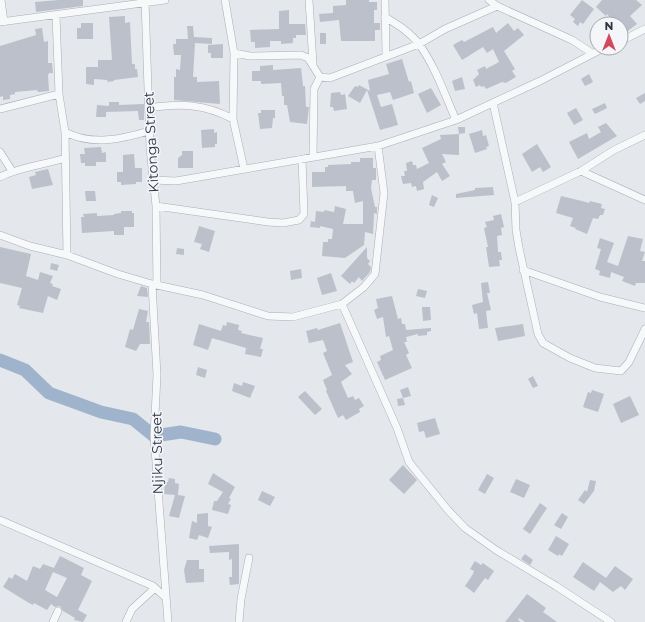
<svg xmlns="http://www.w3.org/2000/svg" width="645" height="622" viewBox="0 0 645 622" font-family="Montserrat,sans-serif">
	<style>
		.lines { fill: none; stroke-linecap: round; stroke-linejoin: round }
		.river { stroke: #9fb4cc; stroke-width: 13 }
		.building { fill: #bbc0ca; fill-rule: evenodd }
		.minor-casing { stroke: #a9aeb7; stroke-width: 8 }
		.minor { stroke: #f7f8fa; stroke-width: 7 }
		.labels { text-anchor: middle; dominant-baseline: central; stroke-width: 3; stroke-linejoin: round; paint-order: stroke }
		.street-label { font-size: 14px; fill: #2b3445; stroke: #f4f6f9 }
	</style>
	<rect width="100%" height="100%" fill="#e4e7ec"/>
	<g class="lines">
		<!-- river -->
		<path class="river" d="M0 360 25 370 49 393 101 412 133 419 154 436 181 432 215 439"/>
	</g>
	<!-- building -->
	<path class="building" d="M59 0H83V6L36 12 35 2Z
		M346 0H369V2H377V10H374V23H380V30H375V41H341L339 20 320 22 319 14 333 13V6L346 5Z
		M582 0 594 9 583 24 580 22 578 26 573 22 575 19 570 15Z
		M602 0H636L642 5 630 16 637 24 625 33 621 29V24H616L607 14 606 16 596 7Z
		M289 10V24H305L306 35H296V38H293V43L281 44V41H270V47L255 48V42H251L250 30 279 29V11Z
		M125 16V23L130 22 132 64H135V69H137L138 77 114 80V81L108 82 107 80 94 79V85L86 84V67H98V60H112L109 17Z
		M81 23H93V39H77V28H81Z
		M508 23 514 31 518 28 524 35 504 51 515 69 512 71 516 77 506 83 502 82 486 89 484 86 481 87 480 85 476 87 473 80 479 74 477 70 485 66 486 69 499 62 493 49 487 53 483 47 462 60 453 45 462 40 464 42 493 27 496 33Z
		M187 26H193L194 37 212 38V44L195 43 193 77H197V82L219 81 220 104 174 100V77H176V69L180 70 181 55H174L173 44H176V39H188Z
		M42 28 44 42 48 41V63H52L53 73H49L48 75 49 91 38 92 37 90 15 92V94L10 95V99L3 100V96L0 97V46L36 35 35 29Z
		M320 33H326V44H320Z
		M223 44V58H211V53H208V45Z
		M402 59 409 82 411 81 414 93 393 100 390 92 377 95 381 107 392 104 398 125 380 130 367 90 360 103 348 96 355 86 358 87 359 85 370 91 368 80 389 74 386 64Z
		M273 65V70L301 68 303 86H305L306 107H309L307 124 290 122 287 105H284V96H282L281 83 261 84V81H252V71H260V66Z
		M589 74 593 82 585 86 581 79Z
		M462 77 465 89 455 91 452 81Z
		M431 88 441 105 427 113 418 94Z
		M340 92 341 95 345 94 347 109 334 111 333 107H330L331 93Z
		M645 93V101L640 104 636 98Z
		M109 102H119V105L144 104V120H139L138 111 106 112V117H96L97 105 109 106Z
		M605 103 607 108 595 114 592 109Z
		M576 108 583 120 574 125 567 113Z
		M261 110H275V118H273L272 128 260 129 258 113H261Z
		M606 123 617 136 578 159 569 142 587 133 589 139 601 132 598 127Z
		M458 127H465V133L459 134Z
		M214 129V133L217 132V144H215V147L202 148 201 130Z
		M482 130 483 136 486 135 489 146 486 147 487 149 475 153 469 134Z
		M459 134V155L442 154 446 162 442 164 450 176 442 181 437 172 423 182 424 189 417 191 416 186 412 187 411 183 403 184 401 176H405L404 171H407L406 163 412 161 413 165H416L417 169 429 163 422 148 441 139 440 135Z
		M537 144 551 167 543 172 540 167 532 172 522 154Z
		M101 147 102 153 106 152V162H96V166H85V163H81L80 154H85L84 148Z
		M182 151H193V168H178V158L182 155Z
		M134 154 135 168H142V182H136V184L121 185V182H117V172H123V155Z
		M360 158H373V168H376V180H372L371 188 375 207H377V214L374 213 373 234 365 232 364 245 345 258 322 256 323 242H328V239H332L333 229 320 226V228L310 227 311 221 315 222 316 211 324 212V210L334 212 335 206 346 209 343 224H363V201L355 203 353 191H346V186L312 187V172H325V167H328V165L351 164V162H360Z
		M48 169 53 185 32 189 29 177 36 175 35 172Z
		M493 187 494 195 456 198V194L475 190V188Z
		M85 191H95L96 201H86Z
		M432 195 438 198 434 207 429 205Z
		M561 196 586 202 589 203 590 201 602 204 601 208 605 209 603 215H600L598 219 593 218 587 234 575 229 576 228 570 226 573 218 556 213Z
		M121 211H132V213H134V227H124V235H114V231L82 233 81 217H84L83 214 97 213V216L114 215V214L121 213Z
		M501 214 504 227 501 228 502 235 497 236 498 252H501L502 260H499L500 266 489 267 486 247H488L484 228 487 227 485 222 494 220 493 216Z
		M199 226 215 231 209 252 200 249 202 244 194 242Z
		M628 236 643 239 640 251 645 252 642 261H645V283H636L635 286 622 281 624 277 611 272 610 278 599 275 600 271 595 269 601 249 597 248 600 238 614 243 607 262 618 266Z
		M0 247 31 254 26 276 38 280 40 272 53 276 50 283 53 284 52 286 61 289 57 300 48 296 43 313 19 308 20 306 17 305 22 288 0 283Z
		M367 247V258L370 261 368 264 371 267 370 272 362 281 359 277 354 283 352 281 350 284 341 276Z
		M177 248 184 249V255L176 254Z
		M51 263 59 265 57 271 50 269Z
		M301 269 302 278 291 280 290 271Z
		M331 273 337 291 322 295 317 278Z
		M488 282 490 293H487L491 310 486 311 488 328 479 329 477 313 474 314 472 305 483 302 481 283Z
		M141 286 147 288 148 297 137 296Z
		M418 289 427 291 425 298 416 296Z
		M392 296 398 319 401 318 402 324H405L406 330 431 328V331L427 332V335L418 336V334L406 337 407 342H404L409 353 406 355 412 368 385 380 377 362 381 360 380 356 393 350 389 336 386 337 383 317 377 319 374 310 378 308 376 299Z
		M422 307H430L431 320 423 321Z
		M139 309 148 311 146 322H149L150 344H140L136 351 125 347 130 329 133 330Z
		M227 322 239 325 238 330 242 331 241 333 263 338 260 349H263L261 357 245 354 246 348 212 338 208 350 193 345 199 324 221 331 223 325 226 326Z
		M340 323 353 362 345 365 352 374 341 382 348 398 353 396 355 400 359 398 364 406 359 409 360 412 346 420 343 415 338 418 326 391 327 390 323 380 332 375 323 353 327 351 323 340 309 343 306 331 317 328 318 330Z
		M523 324 525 336 498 341 495 328Z
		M198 367 207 370 205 378 196 375Z
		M533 376 538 386 533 388 528 379Z
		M243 382 255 386 250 398 232 391 234 383 242 386Z
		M408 387 411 396 403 398 405 405 398 406 397 399 403 398 400 390Z
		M592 390 604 394 598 412 583 407 588 392 591 393Z
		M305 391 322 409 315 415 298 397Z
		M630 396 639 415 621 423 613 404Z
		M435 418 440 434 426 438 424 431 419 432 417 423Z
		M403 465 417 480 404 494 389 480Z
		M213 473 235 487 229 498 231 499 228 504 231 505 228 514 212 510 214 501H217L223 492 208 484Z
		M487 474 494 478 485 494 478 490Z
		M169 478 175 479V483L179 484 178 495 185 496 179 518 169 516 175 495 164 494 165 482H168Z
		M516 479 530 485 524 498 510 492Z
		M590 480 596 481 594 491 584 504 578 500 585 490 587 492Z
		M262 491 275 497 270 506 258 500Z
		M540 503 547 508 530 534 523 529Z
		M208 513V526L212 527 208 538 199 535 197 540 189 538 192 521 197 523V514Z
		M562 513 568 517 561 529 554 525Z
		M556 536 569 544 562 556 559 554 558 556 548 550Z
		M239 544V584L230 585 229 577H232V559L229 560V552L210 553 209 546Z
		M525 554 533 560 530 565 521 559Z
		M60 556 84 568 81 575 92 581 78 610 87 615 83 622 74 620 75 618 63 611 60 606 55 607 51 604 47 610 34 603 33 605 29 603 3 587 9 577 12 579 15 574 27 581 33 566 40 569 43 564 54 568ZM53 572 67 578 57 597 45 590Z
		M187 560H199V569H204V582L186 583 184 570Z
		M475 561 481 565 483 563 494 571 488 580 485 578 474 593 465 586 473 574 474 571 470 569Z
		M583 562 606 578 615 566 633 579 625 590 621 586 613 592 600 582 594 591 573 577Z
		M527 594 546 608 543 612 557 622H525L519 618 518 620 521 622H505Z"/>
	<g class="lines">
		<defs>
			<path id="minor" d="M1 0 4 22
				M145 0 150 148 156 206 157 285
				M225 0 234 53 250 56 301 55 308 58 320 77 330 78 419 44 445 29 497 6
				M309 0 313 64
				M385 0 386 55
				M489 0 497 6 572 40 592 53
				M56 15 59 94 65 132 67 255
				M385 17C398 25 410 32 419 44 435 66 445 95 456 120
				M0 22 165 0
				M621 41 645 29
				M234 53 233 119 244 169
				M493 103 515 202 516 230 519 248 538 334 543 343 570 358 595 368 621 371 629 362 645 329
				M149 108C180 103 205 104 233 119
				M0 109 59 94
				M65 132C92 146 122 139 149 131
				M0 152 12 171
				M313 157 314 89 320 77
				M581 171 645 200
				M0 177C20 167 44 165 65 158
				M152 180 176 181 378 146 456 120 540 81 604 48
				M515 202 581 171 614 150 645 135
				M156 206 268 222 283 223 299 220 304 214 302 159
				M0 235 30 246 67 255 118 274 152 284 203 295 268 316 293 317 342 304 364 287 375 274 384 193 378 146
				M523 270 600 297 645 308
				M152 284 157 375 154 436 168 622
				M342 304 397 428 409 462 447 509 465 528 496 550 556 586 611 622
				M0 520 153 586 165 597
				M53 622 58 611
				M126 622 132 609 155 588
				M239 622 241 599 249 558"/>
		</defs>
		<!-- minor casing -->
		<use href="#minor" class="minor-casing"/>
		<!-- minor -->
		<use href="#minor" class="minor"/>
	</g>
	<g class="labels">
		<!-- street labels -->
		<g class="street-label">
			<text transform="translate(151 142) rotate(-93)">Kitonga Street</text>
			<text transform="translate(157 453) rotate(-91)">Njiku Street</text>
		</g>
	</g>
	<!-- north arrow -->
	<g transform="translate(609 36)"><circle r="19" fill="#f4f6f9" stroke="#a4a8b1"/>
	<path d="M0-3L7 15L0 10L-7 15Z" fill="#d1495b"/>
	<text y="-6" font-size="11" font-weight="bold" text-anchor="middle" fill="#2b3445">N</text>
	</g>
</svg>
